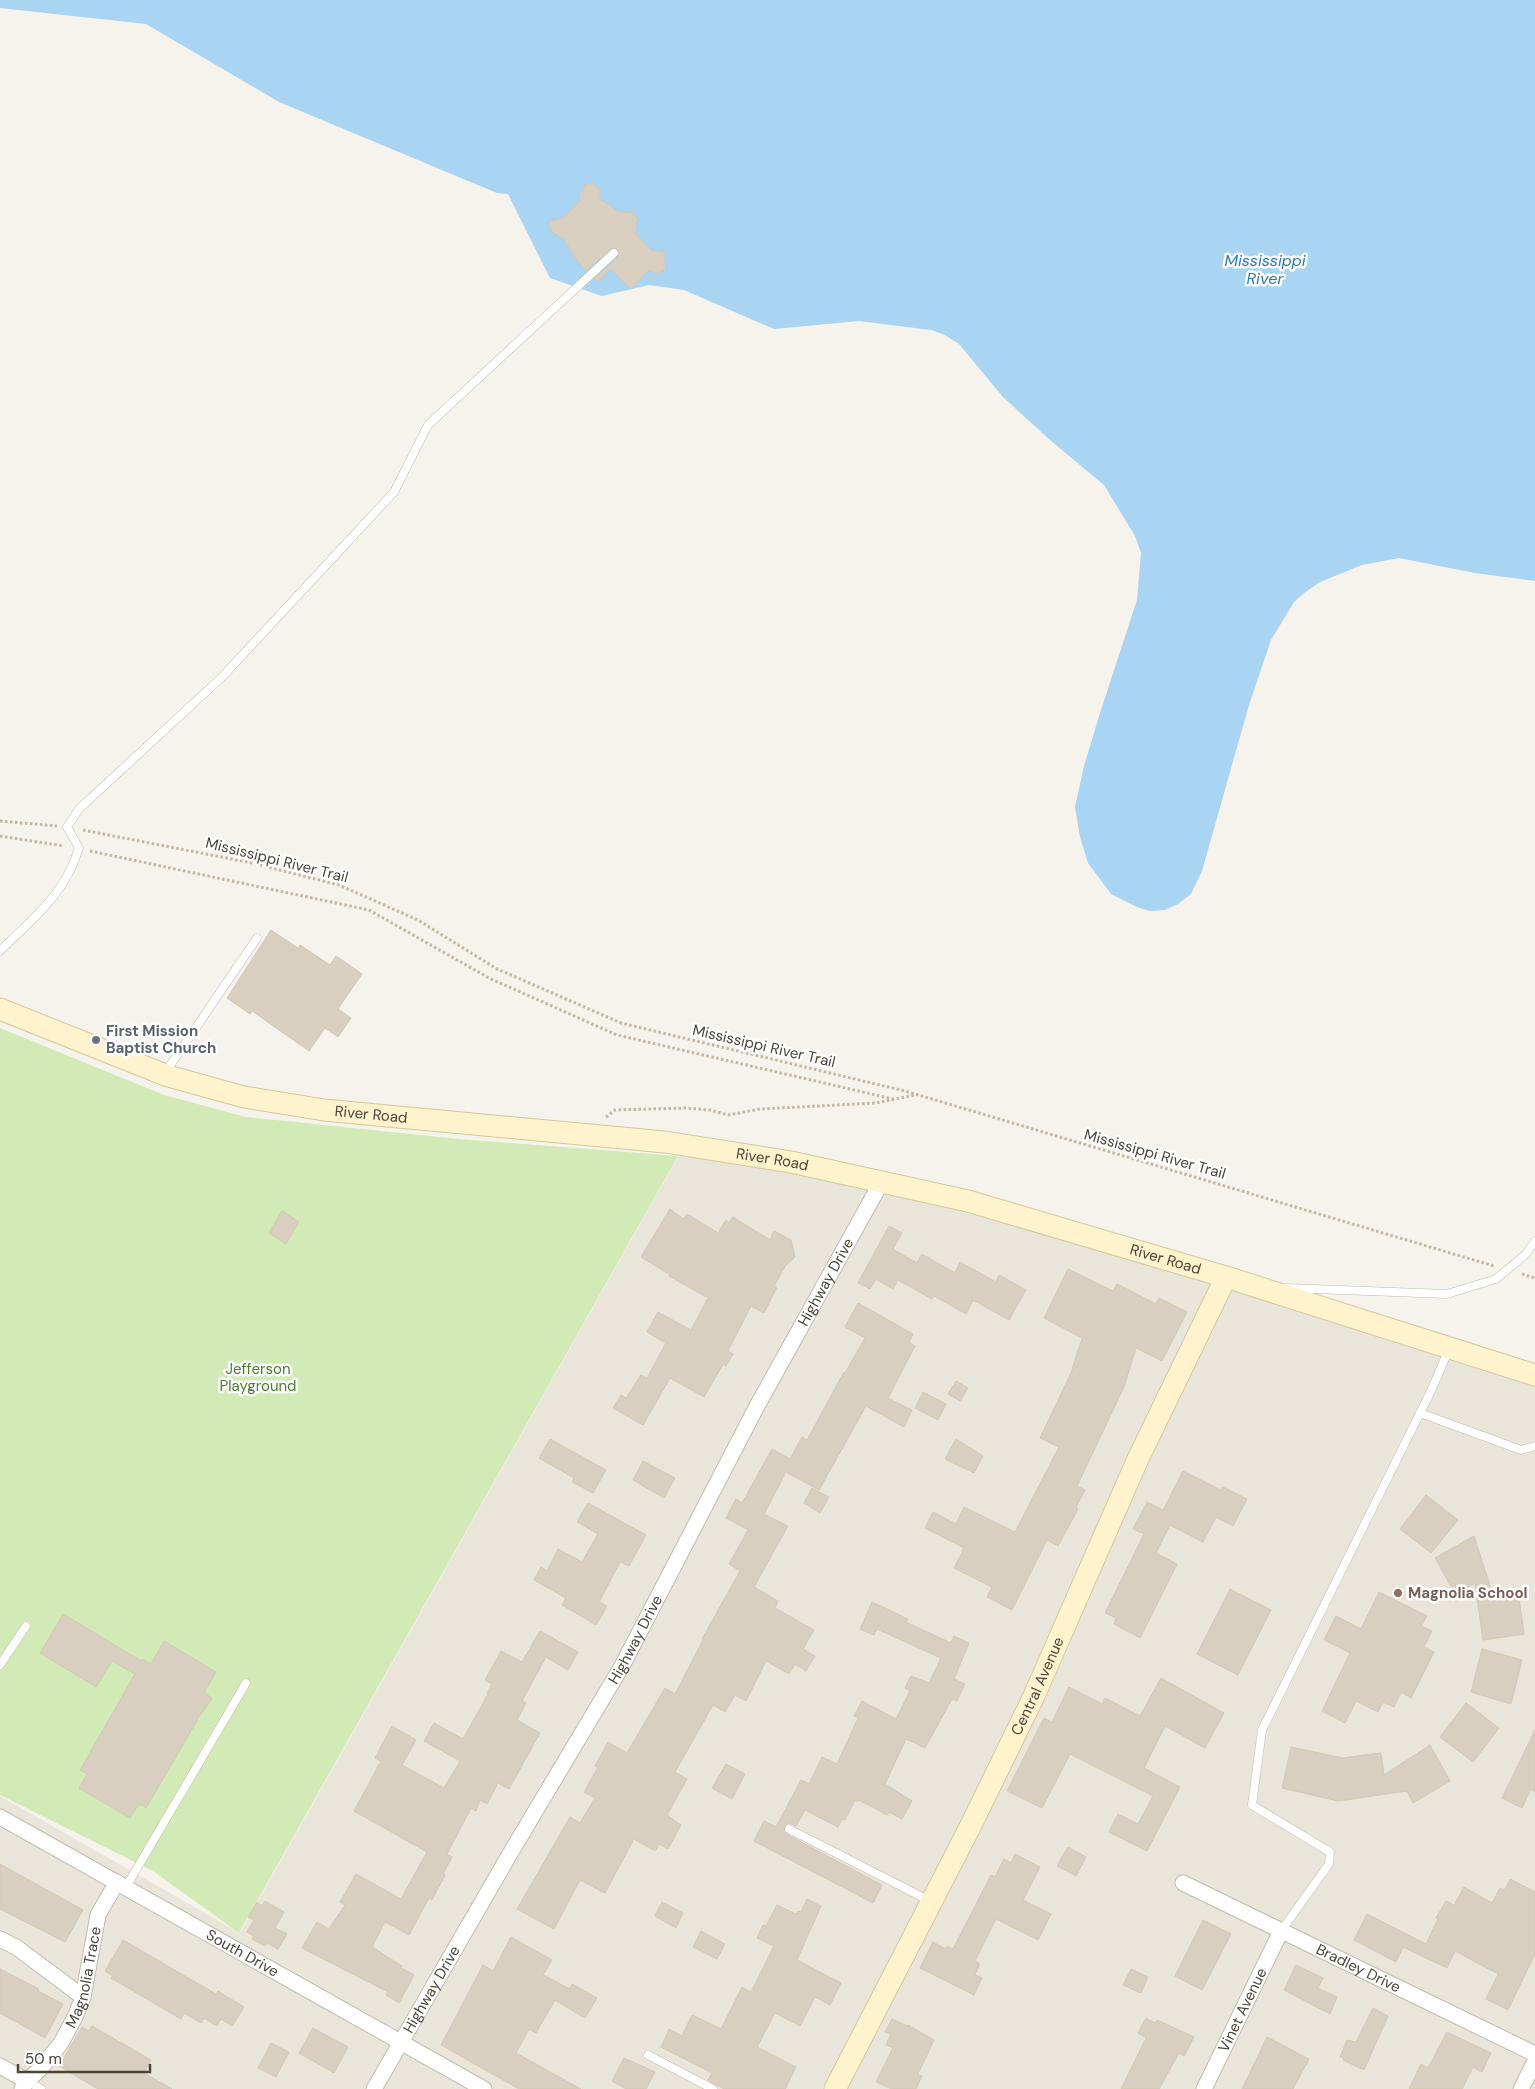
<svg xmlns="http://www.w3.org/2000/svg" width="1535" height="2089" viewBox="0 0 1535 2089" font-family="'DM Sans',sans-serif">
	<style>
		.residential { fill: #eae5da }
		.green { fill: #d2eab5 }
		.water { fill: #a9d4f2 }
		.building { fill: #d8cfc1; stroke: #d3c7b4 }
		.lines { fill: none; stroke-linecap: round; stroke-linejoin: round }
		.lane-casing { stroke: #c2bbae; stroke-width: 9 }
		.street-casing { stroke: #c2bbae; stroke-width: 17 }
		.secondary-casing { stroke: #d6c79b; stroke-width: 23 }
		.path { stroke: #c4b79f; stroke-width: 3; stroke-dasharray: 2.5 2.5; stroke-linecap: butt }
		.lane { stroke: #fff; stroke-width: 8 }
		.street { stroke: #fff; stroke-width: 15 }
		.secondary { stroke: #fff3cd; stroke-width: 21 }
		.worship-dot { fill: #6b7280; stroke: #fff; stroke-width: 2 }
		.education-dot { fill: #8d6e63; stroke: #fff; stroke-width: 2 }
		.labels { text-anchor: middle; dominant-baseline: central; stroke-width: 5; stroke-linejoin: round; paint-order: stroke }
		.street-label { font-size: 15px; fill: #4b4439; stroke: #fff }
		.worship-label { font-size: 15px; font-weight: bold; fill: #5b616d; stroke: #fff; text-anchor: start }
		.park-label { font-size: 15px; fill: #4a7f2a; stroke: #fff }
		.education-label { font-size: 15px; font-weight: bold; fill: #785e54; stroke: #fff; text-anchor: start }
		.water-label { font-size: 16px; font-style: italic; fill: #2e7ab2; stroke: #fff }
	</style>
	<rect width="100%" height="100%" fill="#f6f3ec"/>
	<!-- residential -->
	<path class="residential" d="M690 1136 1535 1366V2089H0V1796L240 1933Z"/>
	<!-- green -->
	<path class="green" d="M0 1028 164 1095 246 1117 459 1139 678 1156 239 1933 153 1871 0 1795Z"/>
	<!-- water -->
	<path class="water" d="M0 0H1535V581L1475 573 1399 558 1362 565 1320 582 1304 593 1294 602 1271 640 1249 705 1202 871 1191 894 1178 904 1165 910 1150 911 1137 907 1111 894 1088 863 1080 837 1075 807 1084 766 1100 713 1137 600 1141 553 1135 536 1104 485 1050 440 1003 397 959 344 945 335 931 330 859 321 774 329 684 290 649 285 602 296 550 278 508 194 497 193 279 102 146 24 0 8Z"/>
	<!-- building -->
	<path class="building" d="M586 184H594L600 190V199L618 211 633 213 638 220 636 225V234L651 250 664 252 666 268 658 274 649 270 631 289 610 269 597 282 594 279 618 257V250L615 248 611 249 586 271 575 258 564 239 553 233 548 222 562 218 580 201 579 196Z
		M271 930 298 948 300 945 330 965 336 956 362 974 338 1009 351 1018 338 1037 325 1028 309 1051 252 1011 250 1014 227 998Z
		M670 1209 684 1219 687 1214 718 1233 726 1220 729 1223 733 1217 770 1240 774 1231 791 1240 795 1257 786 1265 774 1286 777 1287 764 1313 751 1306 728 1351 733 1354 726 1366 723 1364 704 1397 670 1378 643 1425 613 1408 621 1395 626 1398 641 1375 647 1378 666 1343 647 1332 658 1312 691 1330 708 1298 669 1276 670 1275 641 1257Z
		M282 1211 299 1222 286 1244 269 1233Z
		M889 1226 902 1233 893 1249 917 1263 922 1254 955 1273 960 1262 996 1282 999 1275 1026 1290 1009 1320 973 1300 966 1314 934 1296 932 1299 898 1280 893 1289 876 1279 870 1289 858 1283Z
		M1068 1269 1113 1291 1117 1284 1156 1304 1159 1298 1187 1312 1162 1361 1136 1348 1124 1387 1077 1486 1085 1490 1076 1508 1078 1509 1058 1546 1047 1540 1012 1610 987 1597 992 1587 954 1568 964 1548 925 1528 933 1512 956 1524 964 1507 1015 1532 1059 1447 1040 1438 1071 1373 1082 1338 1044 1318Z
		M858 1303 913 1334 909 1342 915 1346 888 1398 912 1410 904 1427 866 1406 819 1490 786 1472 764 1514 788 1526 754 1587 778 1601 775 1608 814 1630 803 1649 815 1656 806 1671 795 1664 789 1674 766 1661 746 1701 735 1695 725 1712 713 1705 675 1772 687 1779 667 1815 681 1825 668 1849 659 1844 655 1851 634 1839 605 1893 580 1880 554 1929 517 1909 570 1817 580 1823 595 1798 584 1792 598 1767 595 1766 608 1742 627 1753 665 1688 675 1694 703 1640 702 1639 740 1571 729 1564 748 1530 726 1518 736 1499 742 1503 772 1449 790 1459 802 1437 807 1440 844 1372 845 1373 865 1338 845 1327Z
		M956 1381 968 1388 960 1401 948 1394Z
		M923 1392 946 1404 938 1420 915 1408Z
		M550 1439 606 1470 593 1493 572 1482 574 1478 539 1458Z
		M956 1439 983 1456 974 1473 945 1459Z
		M643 1461 675 1478 664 1498 633 1480Z
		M1183 1471 1221 1490 1223 1487 1247 1499 1233 1526 1216 1517 1203 1542 1170 1525 1156 1553 1177 1564 1140 1638 1114 1624 1116 1618 1105 1613 1144 1534 1133 1529 1147 1502 1163 1510Z
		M812 1488 829 1497 820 1513 804 1503Z
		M1426 1495 1458 1520 1431 1553 1400 1529Z
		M588 1503 646 1535 629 1566 620 1562 599 1602 607 1606 596 1625 562 1605 566 1598 534 1580 541 1567 547 1571 558 1549 582 1562 598 1534 577 1522Z
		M1474 1536 1493 1595 1518 1591 1524 1634 1483 1640 1475 1583 1456 1595 1435 1558Z
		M1230 1589 1271 1610 1238 1675 1197 1654Z
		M1379 1592 1427 1616 1421 1626 1432 1631 1424 1647 1434 1652 1411 1698 1401 1692 1394 1707 1383 1702 1378 1712 1356 1701 1345 1723 1322 1711 1350 1653 1324 1640 1336 1616 1361 1629Z
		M872 1602 908 1619 906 1622 951 1643 954 1636 969 1643 954 1679 965 1684 957 1701 952 1699 925 1748 906 1739 885 1784 912 1801 902 1819 889 1812 887 1815 859 1800 858 1802 855 1800 845 1820 842 1819 838 1827 805 1810 796 1826 789 1823 784 1827 786 1834 882 1885 873 1903 754 1841 764 1821 776 1827 801 1780 809 1784 822 1757 837 1764 858 1718 854 1716 862 1701 896 1719 910 1691 905 1688 911 1676 929 1683 941 1658 877 1629 874 1635 860 1629Z
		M63 1614 141 1661 142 1659 151 1664 164 1641 216 1672 204 1693 212 1698 203 1712H202L146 1808 139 1804 130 1818 79 1788 87 1774 80 1770 135 1674 112 1661 96 1687 40 1653Z
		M540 1631 578 1652 568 1670 546 1657 522 1701 526 1703 517 1720 540 1733 509 1789 498 1783 487 1804 480 1800 476 1811 471 1808 447 1854 452 1857 443 1874 445 1875 432 1900 429 1898 409 1935 385 1922 372 1947 402 1966 401 1968 414 1975 399 2003 386 1995 388 1992 302 1948 317 1922 329 1929 345 1905 340 1902 356 1874 401 1899 427 1852 354 1811 381 1761 375 1758 392 1726 416 1740 402 1765 444 1788 460 1761 424 1741 434 1723 463 1739 488 1694 487 1693 492 1684 485 1680 501 1651 522 1662Z
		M1482 1649 1522 1660 1511 1704 1471 1692Z
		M1161 1678 1224 1713 1205 1748 1165 1726 1144 1768 1180 1787 1147 1851 1109 1832 1118 1814 1138 1824 1153 1796 1070 1754 1042 1808 1007 1791 1044 1718 1052 1722 1069 1687 1102 1704 1105 1698 1140 1716Z
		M1466 1703 1499 1728 1473 1762 1440 1737Z
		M1535 1730V1792L1531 1789 1522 1808 1502 1798Z
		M1430 1745 1450 1781 1413 1803 1407 1791 1338 1801 1282 1788 1291 1747 1343 1758 1381 1753 1384 1775Z
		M726 1764 745 1774 732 1799 712 1788Z
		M1068 1847 1086 1857 1076 1876 1057 1866Z
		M1015 1854 1040 1867 1023 1900 1051 1914 1038 1940 996 1919 975 1961 979 1963V1966L975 1975 982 1978 974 1995 920 1968 933 1942 946 1949 947 1946 953 1949 991 1875 995 1877 1004 1859 1011 1863Z
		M0 1864 83 1910 65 1942 0 1909Z
		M1510 1879 1535 1892V1954L1508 2010 1486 1999 1498 1974 1455 1951 1447 1968 1403 1947 1396 1962 1354 1940 1367 1914 1426 1944 1438 1919 1436 1918 1446 1901 1454 1905 1464 1887 1492 1903 1500 1888 1505 1890Z
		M807 1899 821 1906 797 1960 841 1983 830 2005 815 1997 800 2026 775 2013 757 2047 796 2067 785 2089H724L708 2080 712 2073 661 2047 669 2029 682 2036 692 2015 721 2029 742 1987 751 1992 774 1946 757 1938 763 1925 766 1926 777 1905 796 1914 798 1911 801 1912Z
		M265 1901 284 1912 275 1928 287 1934 278 1949 267 1943 265 1946 252 1939 254 1936 247 1932 254 1920 248 1917 257 1902 262 1906Z
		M662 1902 683 1913 676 1928 655 1916Z
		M1203 1920 1231 1934 1202 1990 1175 1976Z
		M701 1931 725 1944 717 1959 693 1947Z
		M511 1937 552 1960 543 1975 570 1989 572 1984 597 1998 585 2018 555 2000 536 2033 529 2029 516 2053 581 2089H519L441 2045 483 1965 493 1971Z
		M123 1940 216 1994 218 1991 244 2007 232 2026 221 2019 217 2026 204 2018 201 2023 184 2013 181 2019 111 1978 113 1976 105 1971Z
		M1296 1965 1323 1978 1318 1988 1337 1997 1330 2014 1284 1990Z
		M0 1969 39 1989 38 1991 63 2004 45 2038 0 2013Z
		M1131 1969 1148 1977 1141 1993 1123 1985Z
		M1373 2008 1388 2016 1364 2070 1343 2060 1344 2058 1340 2057 1347 2040 1356 2042Z
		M1146 2018 1155 2023 1157 2020 1194 2037 1184 2056 1179 2053 1159 2089H1121L1146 2038 1138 2033Z
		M892 2019 907 2026 908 2025 934 2040 918 2074 922 2076 916 2089H892L876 2082 893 2048 886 2045 891 2034 885 2032Z
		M92 2026 151 2060 144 2073 172 2089H98L59 2066 82 2027 89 2031Z
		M313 2028 348 2047 334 2073 299 2053Z
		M1447 2032 1491 2053 1482 2072 1473 2067 1462 2089H1409L1421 2064 1428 2068Z
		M1267 2037 1309 2059 1293 2089H1242Z
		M271 2043 289 2052 276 2077 258 2068Z
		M624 2058 655 2072 646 2089H626L612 2081Z"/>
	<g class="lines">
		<defs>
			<path id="lane" d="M0 951C34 917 64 896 79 848L67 827 79 809 222 677 394 492 428 425 614 253
				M165 1073 257 938
				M1287 1288 1447 1294 1496 1279 1526 1254 1535 1241
				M1420 1413 1521 1450 1535 1446
				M0 1665 26 1626
				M789 1829 930 1901
				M126 1887 246 1683
				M1281 1931 1329 1864 1330 1852 1252 1805 1262 1730 1431 1391 1449 1349
				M648 2055 713 2089
				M27 2081 41 2089"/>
			<g id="street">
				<path id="s1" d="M0 1817 484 2089"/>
				<path id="s2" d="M1183 1883 1535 2054"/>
				<path d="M0 1939 16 1947 83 1997"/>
				<path d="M0 2066 27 2081"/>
				<path id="s3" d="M22 2089 27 2081 41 2068 61 2043 75 2017 83 1997 98 1915 117 1882"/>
				<path id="s4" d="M374 2089 511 1852 622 1666 757 1406 882 1181"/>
				<path id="s5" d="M1204 2089 1281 1931"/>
				<path d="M1521 2089 1535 2061"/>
			</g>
			<g id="secondary">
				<path id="s6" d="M0 1009 168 1076 244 1097 324 1110 665 1142 791 1162 968 1201 1226 1277 1535 1375"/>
				<path id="s7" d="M835 2089 970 1827 1034 1696 1137 1461 1226 1277"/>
			</g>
		</defs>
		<!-- lane casing -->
		<use href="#lane" class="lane-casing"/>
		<!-- street casing -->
		<use href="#street" class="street-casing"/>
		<!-- secondary casing -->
		<use href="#secondary" class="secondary-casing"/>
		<!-- path -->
		<path class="path" d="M0 821 57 826
			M83 830 252 863 339 885 418 920 497 969 621 1023 905 1091 1494 1266
			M0 836 64 846
			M90 851 369 910 489 978 617 1035 893 1099
			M606 1117 615 1110 686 1108 710 1110 728 1115 760 1109 876 1103 915 1095
			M1522 1274 1535 1278"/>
		<!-- lane -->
		<use href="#lane" class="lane"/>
		<!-- street -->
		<use href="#street" class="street"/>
		<!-- secondary -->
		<use href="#secondary" class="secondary"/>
	</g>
	<!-- markers -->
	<circle class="worship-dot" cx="96" cy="1040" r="5"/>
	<circle class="education-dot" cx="1398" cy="1593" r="5"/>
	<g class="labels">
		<!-- street labels -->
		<g class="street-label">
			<text transform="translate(277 860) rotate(14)">Mississippi River Trail</text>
			<text transform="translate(764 1046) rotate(13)">Mississippi River Trail</text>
			<text stroke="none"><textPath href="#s6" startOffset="388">River Road</textPath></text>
			<text transform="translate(1155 1154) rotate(16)">Mississippi River Trail</text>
			<text stroke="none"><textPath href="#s6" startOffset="792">River Road</textPath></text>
			<text stroke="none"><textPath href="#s6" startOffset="1198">River Road</textPath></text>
			<text stroke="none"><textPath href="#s4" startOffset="925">Highway Drive</textPath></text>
			<text stroke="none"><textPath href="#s4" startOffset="520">Highway Drive</textPath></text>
			<text stroke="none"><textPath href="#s7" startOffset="451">Central Avenue</textPath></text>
			<text stroke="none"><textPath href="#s1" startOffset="278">South Drive</textPath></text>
			<text stroke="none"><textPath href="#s2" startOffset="195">Bradley Drive</textPath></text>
			<text stroke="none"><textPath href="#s3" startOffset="131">Magnolia Trace</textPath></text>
			<text stroke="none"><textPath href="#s4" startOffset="115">Highway Drive</textPath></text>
			<text stroke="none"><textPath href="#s5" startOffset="88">Vinet Avenue</textPath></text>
		</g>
		<!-- worship labels -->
		<g class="worship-label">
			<text x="106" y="1031">First Mission<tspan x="106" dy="17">Baptist Church</tspan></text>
		</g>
		<!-- park labels -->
		<g class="park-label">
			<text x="258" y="1369">Jefferson<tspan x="258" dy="17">Playground</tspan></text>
		</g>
		<!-- education labels -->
		<g class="education-label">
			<text x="1408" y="1593">Magnolia School</text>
		</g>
		<!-- water labels -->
		<g class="water-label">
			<text x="1265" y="260">Mississippi<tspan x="1265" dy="18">River</tspan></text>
		</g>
	</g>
	<!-- scale -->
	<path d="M18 2064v8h132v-8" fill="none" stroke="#4b4439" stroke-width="2.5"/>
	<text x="25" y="2064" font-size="15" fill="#4b4439" stroke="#ffffff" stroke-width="4" paint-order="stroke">50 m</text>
</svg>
